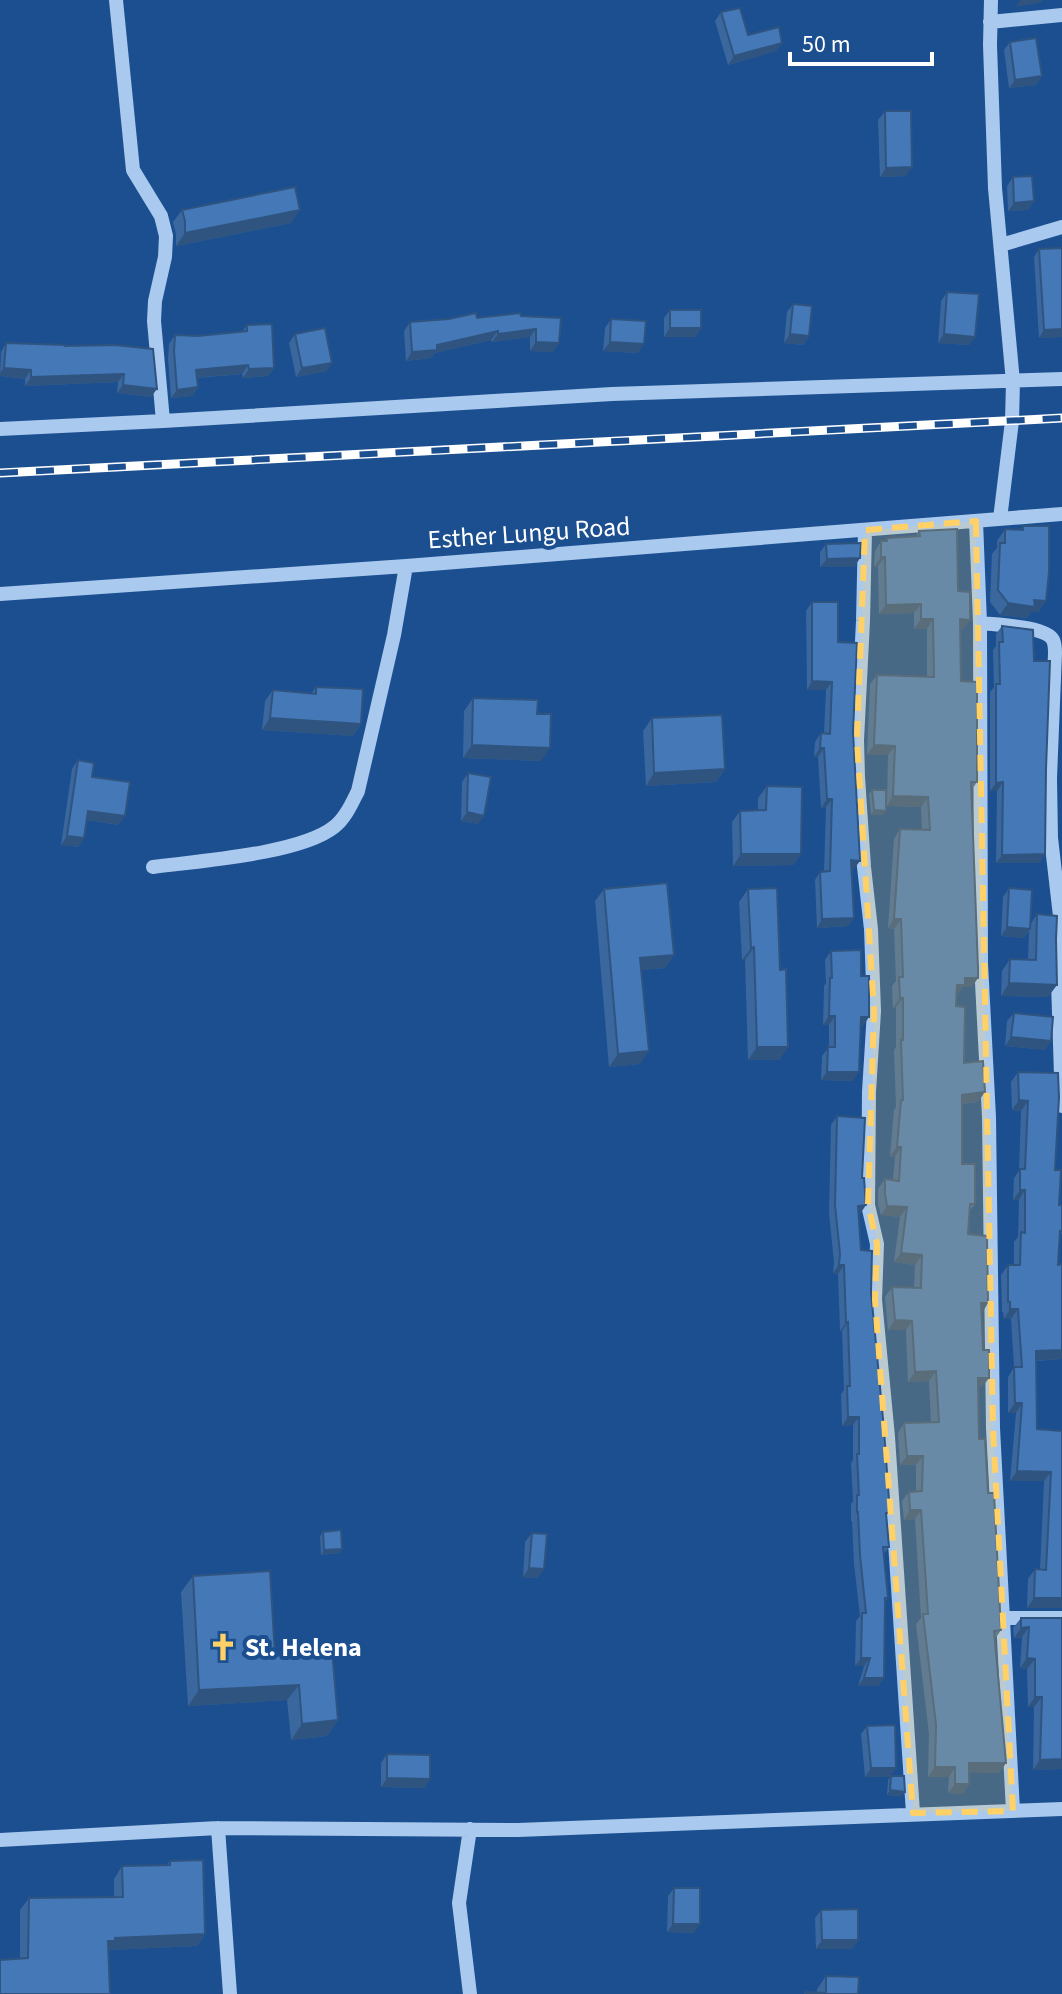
<svg xmlns="http://www.w3.org/2000/svg" width="1062" height="1994" viewBox="0 0 1062 1994" font-family="'Source Sans 3',sans-serif">
	<style>
		.lines { fill: none; stroke-linecap: round; stroke-linejoin: round }
		.minor { stroke: #a9c9ee; stroke-width: 14 }
		.rail-casing { stroke: #fff; stroke-width: 9 }
		.rail { stroke: #1b4f8f; stroke-width: 6; stroke-dasharray: 18; stroke-linecap: butt }
		.wall { fill: #3a679d }
		.shaded-wall { fill: #305480 }
		.building { fill: #4478b7; stroke: #305480; stroke-width: 2 }
		.marked { fill: #ffd166; fill-opacity: 0.2; stroke: #ffd166; stroke-width: 6; stroke-dasharray: 16 10; stroke-linejoin: round }
		.labels { text-anchor: middle; dominant-baseline: central; stroke-width: 8; stroke-linejoin: round; paint-order: stroke }
		.street-label { font-size: 26px; fill: #fff; stroke: #1b4f8f }
		.poi-label { font-size: 26px; font-weight: bold; fill: #fff; stroke: #1b4f8f; text-anchor: start }
	</style>
	<rect width="100%" height="100%" fill="#1b4f8f"/>
	<g class="lines">
		<!-- minor -->
		<path class="minor" d="M116 0 133 170 161 216 166 236 165 257 155 301 154 321 163 421
			M991 0 990 45 995 188 1013 382 1012 421 1000 519
			M990 22 1062 15
			M1001 245 1062 227
			M0 429 163 421 612 394 1062 379
			M976 521 980 623 981 963 989 1117 993 1428 1013 1811
			M865 530 863 621 857 740 858 777 864 867 871 929 874 1011 869 1092 868 1205 877 1244 875 1300 888 1437 913 1813
			M0 594 406 566 1062 514
			M980 623C996 625 1046 626 1053 640 1055 644 1055 649 1055 653L1050 778 1051 838 1060 916 1057 951 1062 1106
			M153 867C198 861 300 854 334 827 345 819 352 803 358 791L394 635 406 566
			M1003 1618H1062
			M218 1828 230 1994
			M470 1829 459 1903 470 1994
			M0 1840 218 1828 518 1830 1062 1809"/>
		<defs>
			<path id="rail" d="M0 473 1062 418"/>
		</defs>
		<!-- rail casing -->
		<use href="#rail" class="rail-casing"/>
		<!-- rail -->
		<use href="#rail" class="rail"/>
	</g>
	<!-- wall -->
	<path class="wall" d="M721 12 748 35 776 51 728 65 715 21Z
		M1010 42 1042 76 1036 85 1009 88 1004 50Z
		M885 111 906 176 880 177 878 120Z
		M1013 177 1034 201 1028 210 1008 211 1007 186Z
		M182 210 291 223 176 246V234L173 222Z
		M1062 248V337L1039 338 1034 257 1039 249Z
		M947 292 975 337 969 345 938 343 941 301Z
		M793 304 809 336 803 345 784 343 787 312Z
		M670 310 701 328 695 337H664V318Z
		M521 316 561 318 553 352 530 351V337L492 342 491 340 435 353 431 358 406 361 404 331 410 322Z
		M611 319 638 353 603 351 605 328Z
		M247 325 274 368 268 376 243 378 242 374 197 378 198 387 192 396 171 398 168 359 169 344 175 335 198 336 242 332Z
		M295 334 332 363 326 371 296 377 289 343Z
		M6 343 65 346 115 345 151 397 117 393 118 382 25 386V379L0 376 1 352Z
		M1023 526 1046 601 1038 612H1031L1027 618 1000 615 990 602 992 554 997 548V541L1005 529 1020 530Z
		M919 531 958 591 963 629H960L961 681 977 782 971 791 972 987H963L958 994H956V1006L964 1063 978 1102 962 1104V1164L975 1204 969 1212 968 1234 981 1313 982 1387H978L979 1439 988 1493 1001 1630 995 1639 1006 1763 999 1773 969 1772V1784L963 1794 948 1793 949 1777H928L929 1734 916 1624 921 1618 915 1519 904 1520 902 1501 909 1492H916V1465H900L898 1433 904 1423 931 1422 929 1381 908 1382 906 1330H888L885 1297 892 1287 914 1288 915 1265 894 1262 900 1217 881 1215 878 1204V1189L885 1179 893 1180 895 1157 890 1156 894 1110 896 1107 894 1050 896 1047V1007L893 1008 892 986 896 981 894 929 888 928 894 839 900 829 922 830 921 807 887 806 888 755H867L870 684 877 675 927 677V629H914V613L879 614 878 566 874 567 875 551 881 541H885L887 538 916 536Z
		M826 544 860 558 854 567H820V552Z
		M812 602 838 642 853 732 854 869H852L854 918 848 926 817 928 815 880 820 872 824 871 826 807 821 808 818 757H814L815 742 821 733 824 734 826 690H807L806 611Z
		M1002 626 1034 661 1046 769 1045 854 1039 863H996L997 791H990V692L994 687 993 650 996 646V634Z
		M316 687 361 724 353 736 262 730 265 701 273 690 311 694Z
		M473 698 537 714 541 761 463 758 464 711Z
		M652 718 725 769 716 782 646 786 643 731Z
		M78 760 92 777 119 825 87 820 84 838 78 847 61 845 72 769Z
		M468 773 478 824 461 821 462 782Z
		M767 786 801 854 793 865 733 866 732 822 740 811 758 810V798Z
		M872 790 883 815H871L869 794Z
		M1009 888 1030 925 1037 914 1048 997 1001 996 1002 971 1010 959 1028 960 1029 931 1024 938 1001 936 1003 897Z
		M604 889 674 955 665 968 641 970 640 1064 609 1067 595 901Z
		M748 889 788 1047 779 1060H748L745 960H742L739 902Z
		M831 951 863 1026H861L853 1081 821 1080 822 1056 829 1047V1025H823L824 986 826 983 825 960Z
		M1014 1013 1045 1050 1005 1046 1007 1021Z
		M1018 1072 1055 1170 1059 1205H1062V1232L1060 1236 1058 1265 1062 1359 1036 1361 1037 1429 1062 1431V1608H1027L1028 1579 1035 1569 1040 1570 1044 1481H1010L1016 1413H1008V1377L1014 1367 1011 1319H1004L1003 1312H1002L1001 1275 1008 1265H1014V1242L1018 1237 1019 1200H1013L1014 1178 1019 1171 1021 1111 1012 1110 1011 1082Z
		M837 1116 862 1178 866 1205 858 1214 861 1250 871 1292 889 1547 884 1554 888 1598 885 1602 884 1678 878 1686H858L864 1666H855L856 1621 860 1616 854 1564 852 1521H851V1504L853 1501 851 1463 853 1460V1425L842 1426 841 1394 844 1390 842 1331H840L838 1274 833 1273 834 1263 829 1213 831 1125Z
		M323 1532 342 1549 339 1553 321 1555 320 1536Z
		M532 1533 538 1578 523 1577 525 1542Z
		M193 1576 338 1720 327 1736 291 1740 287 1700 188 1706 181 1592Z
		M1021 1618H1062V1769L1033 1770 1034 1707H1028L1027 1669 1020 1668 1022 1637 1014 1638 1013 1628Z
		M867 1726 891 1776 902 1796 887 1795 888 1780 890 1777H865L861 1734Z
		M387 1754 430 1779 424 1788 381 1787V1763Z
		M170 1861 205 1934 197 1946 108 1950 20 1959V1910L29 1898 114 1897V1879L122 1866 167 1865Z
		M674 1888 694 1933 667 1932 668 1896Z
		M821 1910 858 1940 852 1949H816L815 1918Z
		M826 1976 858 1994H804L806 1992 817 1993V1989Z"/>
	<!-- shaded-wall -->
	<path class="shaded-wall" d="M1020 0H1043L1040 3 1016 7Z
		M782 43 776 51 728 65 734 56Z
		M1042 76 1036 85 1009 88 1015 80Z
		M912 167 906 176 880 177 886 168Z
		M1034 201 1028 210 1008 211 1014 203Z
		M300 210 291 223 176 246 185 233Z
		M670 328H701L695 337H664Z
		M536 329 530 337 492 342 498 334Z
		M1062 329V337L1039 338 1044 330Z
		M498 331 491 340 435 353 431 358 406 361 412 352Z
		M790 334 809 336 803 345 784 343Z
		M944 334 975 337 969 345 938 343Z
		M536 342 559 343 553 352 530 351Z
		M610 342 644 344 638 353 603 351Z
		M332 363 326 371 296 377 302 368Z
		M248 365 242 374 190 378 196 370Z
		M4 368 31 370 25 379 0 376V373Z
		M274 368 268 376 243 378 249 369Z
		M124 374 118 382 25 386 31 377Z
		M123 385 157 389 151 397 117 393Z
		M198 387 192 396 171 398 177 390Z
		M881 557H885L878 566 874 567Z
		M860 558 854 567H820L827 559Z
		M1034 600 1046 601 1038 612H1031L1027 618 1000 615 1008 603Z
		M921 604 914 613 879 614 886 605Z
		M921 619H933L927 629H914Z
		M960 619 970 620 963 629H953Z
		M812 681 832 682 826 690H807Z
		M270 718 361 724 353 736 262 730Z
		M472 745 550 748 541 761 463 758Z
		M874 745 895 746 888 755H867Z
		M820 748H824L818 757H814Z
		M725 769 716 782 646 786 654 773Z
		M1003 782 997 791H990L996 783Z
		M893 796 928 797 921 807 887 806Z
		M827 799H832L826 807 821 808Z
		M874 810 886 811 883 815H871Z
		M88 811 125 816 119 825 82 819Z
		M467 812 484 816 478 824 461 821Z
		M67 836 84 838 78 847 61 845Z
		M741 854H801L793 865 733 866Z
		M1045 854 1039 863H996L1002 855Z
		M851 860 860 861 854 869H845Z
		M854 918 848 926 817 928 822 919Z
		M894 919H901L894 929 888 928Z
		M1007 927 1030 929 1024 938 1001 936Z
		M754 947 745 960H742L751 948Z
		M674 955 665 968 631 971 640 958Z
		M965 978H978L972 987H963L958 994H950L957 985Z
		M1009 983 1057 985 1048 997 1001 996Z
		M900 998H903L896 1007 893 1008Z
		M829 1016H835L829 1025H823Z
		M861 1017H869L863 1026H855Z
		M1011 1037 1051 1041 1045 1050 1005 1046Z
		M757 1047H788L779 1060H748Z
		M649 1051 640 1064 609 1067 618 1054Z
		M827 1072H859L853 1081 821 1080Z
		M985 1092 978 1102 955 1104 962 1095Z
		M1019 1100 1028 1101 1021 1111 1012 1110Z
		M897 1147H901L895 1157 890 1156Z
		M1020 1190H1025L1019 1200H1013Z
		M866 1205 860 1214H852L858 1206Z
		M887 1206 907 1207 900 1217 881 1215Z
		M901 1253 922 1255 915 1265 894 1262Z
		M839 1265H844L838 1274 833 1273Z
		M981 1303H988L982 1313Z
		M1010 1309H1018L1011 1319H1004Z
		M895 1320 912 1321 906 1330H888Z
		M848 1322 842 1331H840L846 1323Z
		M1062 1350V1359L1029 1361 1036 1351Z
		M936 1371 929 1381 908 1382 915 1372Z
		M978 1378H989L982 1387H971Z
		M1015 1403H1022L1016 1413H1008Z
		M848 1417H859L853 1425 842 1426Z
		M907 1456H923L916 1465H900Z
		M1017 1471 1051 1472 1044 1481H1010Z
		M910 1510H921L915 1519 904 1520Z
		M342 1549 339 1553 321 1555 324 1550Z
		M529 1568 544 1569 538 1578 523 1577Z
		M1034 1598H1062V1608H1027Z
		M1029 1627 1022 1637 1014 1638 1021 1628Z
		M861 1658H870L864 1666H855Z
		M1027 1658 1035 1659 1027 1669 1020 1668Z
		M864 1678H884L878 1686H858Z
		M299 1685 287 1700 188 1706 199 1690Z
		M1035 1697H1042L1034 1707H1028Z
		M338 1720 327 1736 291 1740 302 1724Z
		M1062 1759V1769L1033 1770 1040 1760Z
		M969 1763H1006L999 1773 963 1772Z
		M935 1767H955L949 1777H928Z
		M871 1768H896L890 1777H865Z
		M387 1778 430 1779 424 1788 381 1787Z
		M955 1784H969L963 1794 948 1793Z
		M890 1790 905 1792 902 1796 887 1795Z
		M673 1924H700L694 1933 667 1932Z
		M205 1934 197 1946 108 1950V1941L115 1938Z
		M822 1940H858L852 1949H816Z"/>
	<!-- building -->
	<path class="building" d="M740 8 748 35 779 27 782 43 734 56 721 12Z
		M1036 38 1042 76 1015 80 1010 42Z
		M885 111H911L912 167 886 168Z
		M1032 176 1034 201 1014 203 1013 177Z
		M295 187 300 210 185 233V221L182 210Z
		M1062 248V329L1044 330 1039 249Z
		M947 292 979 294 975 337 944 334Z
		M793 304 812 306 809 336 790 334Z
		M670 310H701V328H670Z
		M476 313 477 318 520 313 521 316 561 318 559 343 536 342V329L498 334V331L437 345V350L412 352 410 322 449 319Z
		M611 319 646 321 644 344 610 342Z
		M272 324 274 368 249 369 248 365 196 370 198 387 177 390 174 351 175 335 198 336 247 331V325Z
		M325 328 332 363 302 368 295 334Z
		M6 343 65 345V346L115 345 153 349 157 389 123 385 124 374 31 377V370L4 368Z
		M1023 526H1049V572L1046 601 1034 600 1035 607 1008 603 998 590 1000 543H1005V529L1023 530Z
		M957 529 958 591 970 592V620L960 619 961 681 977 682V782H971L978 968V978H965V985H957L956 1006 965 1007 964 1063 983 1061 985 1092 962 1095V1164H975V1204H970L968 1234 987 1236 988 1303H981L983 1350H989V1378H978L979 1439H985L988 1493H994L1001 1630 994 1631 1006 1763H969V1784H955V1767H935L936 1725 923 1614H928L921 1510H910L909 1492 922 1491 923 1456H907L904 1423 939 1422 936 1371 915 1372 912 1321 895 1320 892 1287 921 1288 922 1255 901 1253 907 1207 887 1206 885 1194V1179L899 1181 901 1147H897L901 1100H903L901 1040H903V998H900L899 977H903L901 919H894L900 829 930 830 928 797 893 796 895 746 874 745 877 675 934 677 933 619H921V604L886 605 885 557H881V541H887V538L920 536 919 531Z
		M861 543 860 558 827 559 826 544Z
		M812 602H838V642L857 643 853 732 860 861 851 860 854 918 822 919 820 872 830 871 832 799H827L824 748H820L821 733 830 734 832 682 812 681Z
		M1002 626 1033 630 1034 661H1050L1046 769 1045 854 1002 855 1003 782 996 783V684H1000L999 642H1003Z
		M316 687 363 689 361 724 270 718 273 690 316 694Z
		M473 698 538 700 537 714H551L550 748 472 745Z
		M722 715 725 769 654 773 652 718Z
		M78 760 94 763 92 777 130 782 125 816 88 811 84 838 67 836Z
		M468 773 491 777 484 816 467 812Z
		M767 786 802 787 801 854H741L740 811 766 810Z
		M872 790H886V811L874 810Z
		M667 883 674 955 640 958 649 1051 618 1054 604 889Z
		M777 888 780 970 786 969 788 1047H757L754 947 751 948 748 889Z
		M1009 888 1032 890 1030 929 1007 927Z
		M1037 914 1057 916 1056 939 1057 985 1009 983 1010 959 1036 960Z
		M861 950V976H869V1017H861L859 1072H827L828 1047H835V1016H829L830 978H832L831 951Z
		M1014 1013 1053 1017 1051 1041 1011 1037Z
		M1018 1072 1058 1073 1059 1097 1055 1170H1061L1059 1205H1062V1231H1060L1058 1265 1062 1264V1350L1036 1351 1037 1429 1062 1431V1598H1034L1035 1569 1046 1570 1051 1472 1017 1471 1022 1403H1015L1014 1367H1022L1018 1309H1010V1302H1008V1265H1020L1021 1232 1025 1233V1190H1020V1169H1025L1028 1101 1019 1100Z
		M837 1116 865 1118 862 1178H864L866 1205 858 1206 861 1250 872 1251 871 1292 884 1429 890 1513H886L889 1547H883L888 1598H885L884 1678H864L870 1658H861L862 1613H866L860 1555 858 1512H857V1495H859L857 1454H859V1417H848L847 1386H850L848 1322 846 1323 844 1265H839L840 1254 835 1205Z
		M341 1530 342 1549 324 1550 323 1532Z
		M532 1533 547 1534 544 1569 529 1568Z
		M270 1571 275 1656 332 1650 338 1720 302 1724 299 1685 199 1690 193 1576Z
		M1021 1618H1062V1759L1040 1760 1042 1697H1035V1659L1027 1658 1029 1627 1021 1628Z
		M895 1725 896 1768H871L867 1726Z
		M387 1754 430 1755V1779L387 1778Z
		M891 1776H904L905 1792 890 1790Z
		M203 1860 205 1934 115 1938V1941H108L110 1994H0V1960L28 1958 29 1898 123 1897 122 1866 170 1865V1861Z
		M674 1888H700V1924H673Z
		M858 1909V1940H822L821 1910Z
		M826 1976 859 1977 858 1994H806V1992L826 1993Z"/>
	<!-- marked area -->
	<path class="marked" d="M976 521 993 1428 1013 1811 913 1813 875 1300 877 1244 868 1205 874 1011 857 740 865 530Z"/>
	<!-- icons -->
	<defs>
		<symbol id="church-bare" viewBox="-9 -9 18 18"><path d="M-1.2-6h2.4v3.5h3.3v2.4h-3.3V6h-2.4V-.1h-3.3v-2.4h3.3Z" fill="#ffd166" stroke="#1b4f8f" stroke-width="2.5" paint-order="stroke"/></symbol>
	</defs>
	<g fill-rule="evenodd">
		<use href="#church-bare" x="203" y="1627" width="40" height="40"/>
	</g>
	<g class="labels">
		<!-- street labels -->
		<g class="street-label">
			<text transform="translate(529 533) rotate(-4)">Esther Lungu Road</text>
		</g>
		<!-- poi labels -->
		<g class="poi-label">
			<text x="245" y="1647">St. Helena</text>
		</g>
	</g>
	<!-- scale -->
	<path d="M790 52v12h142v-12" fill="none" stroke="#ffffff" stroke-width="4"/>
	<text x="802" y="52" font-size="24" fill="#ffffff" stroke="#1b4f8f" stroke-width="6" paint-order="stroke">50 m</text>
</svg>
